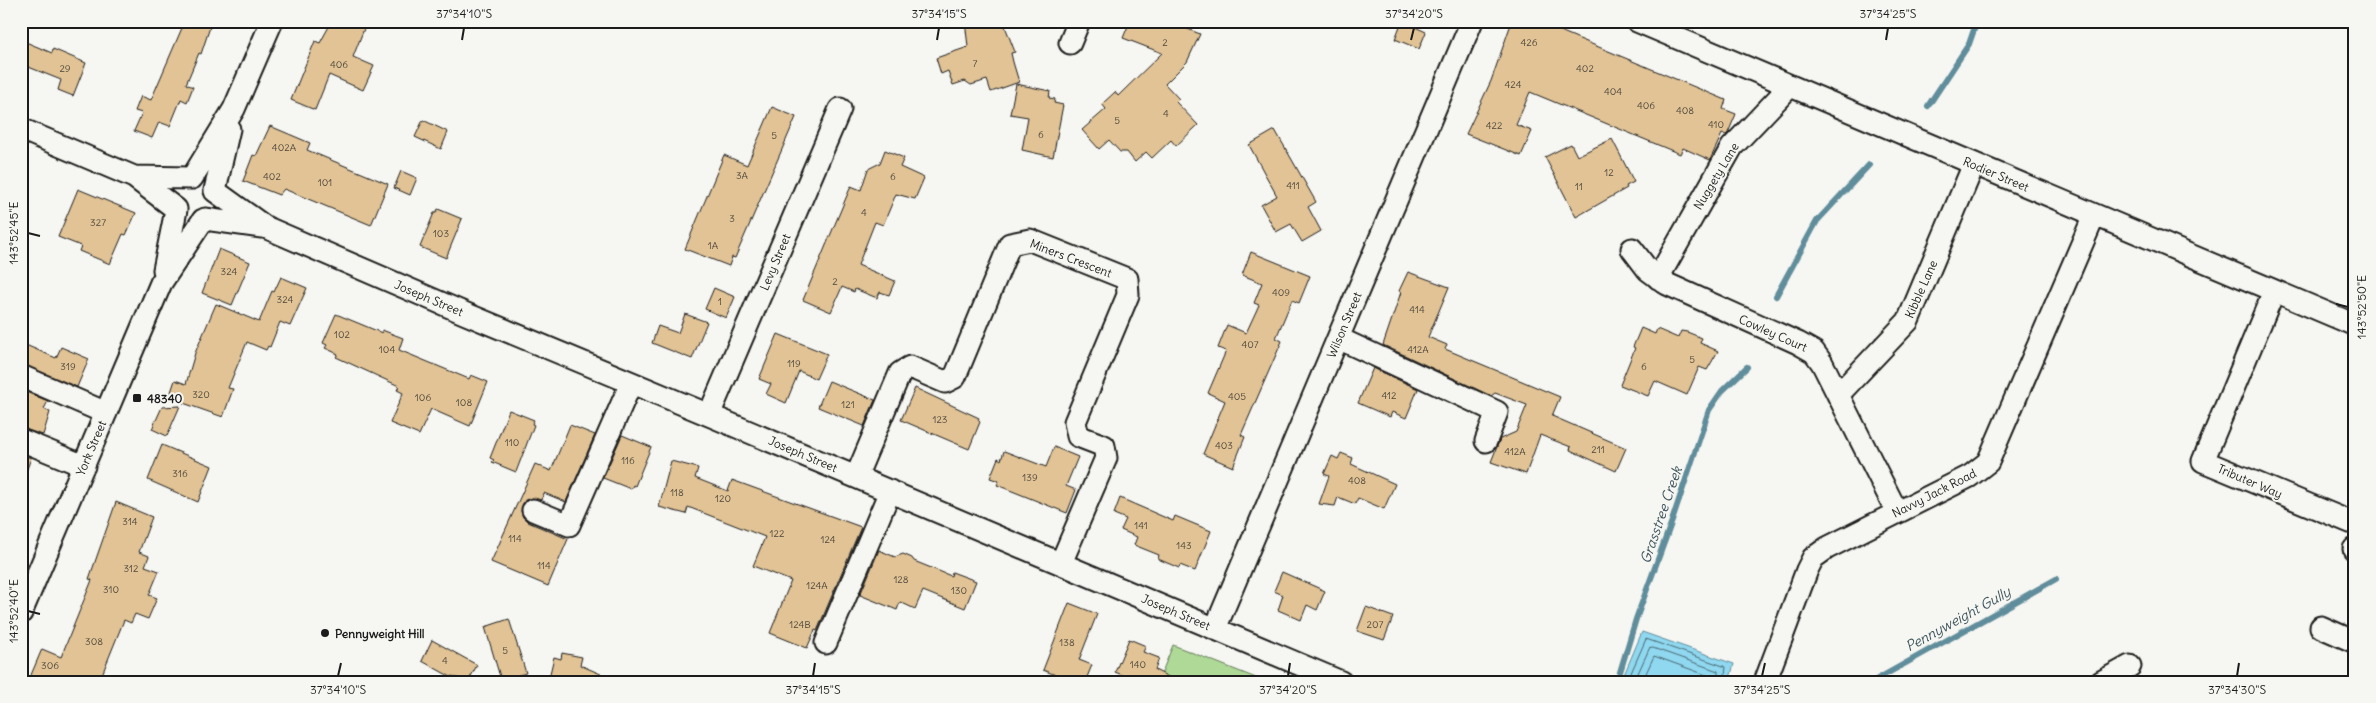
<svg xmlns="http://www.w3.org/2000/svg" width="2376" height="703" viewBox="0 0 2376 703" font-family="Delius,sans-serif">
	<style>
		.green { fill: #aed997; stroke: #657a5a }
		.water { fill: #8fd8f0; stroke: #618d9b }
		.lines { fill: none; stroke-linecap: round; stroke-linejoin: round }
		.shore { stroke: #4a6771; stroke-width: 1 }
		.stream { stroke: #618d9b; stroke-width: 6 }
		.building { fill: #e1c395; stroke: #1c1c1c }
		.minor-casing { stroke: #1c1c1c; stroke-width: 25 }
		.minor { stroke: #f6f6f2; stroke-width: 21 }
		.ticks { fill: none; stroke: #1c1c1c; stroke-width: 2 }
		.poi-dot { fill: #1c1c1c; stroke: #f6f6f2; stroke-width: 2 }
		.labels { text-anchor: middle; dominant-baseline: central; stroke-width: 4; stroke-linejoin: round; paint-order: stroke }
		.number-label { font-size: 10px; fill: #4d463a }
		.street-label { font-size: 12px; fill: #1c1c1c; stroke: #f6f6f2 }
		.poi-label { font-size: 12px; font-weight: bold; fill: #1c1c1c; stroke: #f6f6f2; text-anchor: start }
		.water-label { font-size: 14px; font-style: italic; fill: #3e545c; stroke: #f6f6f2 }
		.neatline { fill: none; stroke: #1c1c1c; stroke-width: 2 }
		.ticks-label { font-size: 12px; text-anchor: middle; fill: #1c1c1c }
	</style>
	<rect width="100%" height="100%" fill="#f6f6f2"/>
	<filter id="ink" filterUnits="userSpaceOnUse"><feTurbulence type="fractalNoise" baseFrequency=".02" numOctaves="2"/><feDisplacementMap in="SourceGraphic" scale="10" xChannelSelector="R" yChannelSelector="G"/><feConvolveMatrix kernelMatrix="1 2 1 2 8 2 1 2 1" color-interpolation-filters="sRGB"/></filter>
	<g filter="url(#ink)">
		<!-- green -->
		<path class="green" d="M1173 645 1266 682H1158Z"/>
		<!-- water -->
		<path class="water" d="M1642 632 1734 664 1729 682H1621Z"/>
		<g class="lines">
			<!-- shore -->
			<path class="shore" d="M1627 682 1646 639 1726 667 1724 682
				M1634 682 1650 647 1718 671V682
				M1642 682 1654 656 1709 676 1711 682"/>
			<!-- stream -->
			<path class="stream" d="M1928 106 1969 44 1977 21
				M1776 296 1817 221 1869 165
				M1617 682 1636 619 1672 521 1709 410 1722 391 1747 367
				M1872 682 2056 579"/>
		</g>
		<!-- building -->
		<path class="building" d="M185 21H212L201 54 199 53 186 84 193 87 187 102 181 99 170 126 159 122 152 138 134 131 142 113 135 111 141 96 151 100Z
			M332 21H367L353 57 374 66 363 90 329 75 315 110 291 100 315 41 320 43Z
			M965 21H1003L1015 52 1011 53 1013 62 1019 82 991 92 987 80 971 85 965 81 953 85 948 71 941 74 936 58 968 47Z
			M1138 21H1168L1200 34 1187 62 1165 84 1179 99 1176 102 1198 125 1176 146 1171 140 1152 158 1146 152 1135 162 1127 152H1120L1109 140 1099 149 1082 130 1106 109 1102 104 1115 92 1118 96 1162 53 1123 38 1128 26Z
			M1402 21 1426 32 1419 49 1395 39Z
			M1512 21H1543L1557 27V29L1565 33 1726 100 1723 109 1736 114 1728 133 1726 135 1722 134 1710 160 1683 148 1680 154 1530 92 1516 125 1532 131 1521 156 1466 134 1491 81Z
			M21 40 52 53 53 49 86 63 73 96 58 90 61 80 21 64Z
			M1016 84 1050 91 1049 98 1055 99 1054 103 1063 105 1053 157 1022 150 1028 117 1010 114Z
			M772 107 796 117 735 258 732 257 729 266 685 249 724 155 747 165Z
			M423 120 448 132 441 149 415 137Z
			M270 126 310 143 307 150 388 184 371 225 284 189 279 195 243 181 253 155 256 156Z
			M1275 130 1316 202 1308 207 1321 231 1302 242 1291 224 1276 232 1261 205 1277 196 1249 145Z
			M1612 139 1634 182 1626 186 1627 188 1576 217 1545 157 1571 144 1577 156Z
			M885 150 904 158 900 167 924 178 915 199 896 194 883 225 875 222 858 265 895 281 889 295 880 292 877 298 855 289 854 292 842 287 831 312 803 300 851 186 861 190 868 169 880 163Z
			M401 171 417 178 410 195 394 188Z
			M78 189 136 213 126 235 123 234 110 264 79 251 81 246 58 237Z
			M438 209 462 219 446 258 420 247 434 213H436Z
			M219 249 250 262 232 305 202 293Z
			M1251 252 1310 276 1299 303 1292 300 1276 338 1282 341 1241 435 1245 437 1233 467 1203 454 1225 401 1208 393 1226 351 1218 348 1227 325 1246 333 1259 305 1254 303 1262 283 1242 275Z
			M1408 272 1449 287 1428 337 1447 345 1445 349 1560 397 1552 416 1626 448 1616 471 1570 450 1571 447 1540 435 1526 474 1491 462 1500 439 1516 432 1527 405 1495 393 1491 396 1383 345 1401 292 1399 291Z
			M281 277 307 288 290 326 280 322 270 347 268 346 266 350 247 342 228 388 233 389 223 417 169 398 175 380 186 384 195 353 216 304 259 322 272 291 274 292Z
			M714 288 735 297 726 318 705 309Z
			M336 314 382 333V330L403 338 399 350 469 379 471 375 488 382 470 426 431 409 419 435 390 423 403 393 397 390 399 386 336 357 338 354 325 348 327 345 323 343Z
			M685 314 707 322 692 359 652 343 658 326 678 333Z
			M1641 328 1655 334 1657 329 1678 338 1681 331 1687 332 1702 338 1700 343 1718 351 1707 370 1699 367 1687 395 1655 381 1648 396 1620 385 1635 348 1633 347Z
			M778 334 827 354 816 379 799 371 786 403 766 394 771 384 759 379Z
			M21 343 56 358 61 347 89 359 77 387 21 364Z
			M1373 368 1418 389 1406 418 1392 412 1390 417 1358 403Z
			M829 381 875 400 864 426 818 407Z
			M915 388 979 418 978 420 980 422 969 449 901 420Z
			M21 390 48 401 44 409 50 412 43 435 21 428Z
			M180 406 167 436 152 429 162 407Z
			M509 410 534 420 532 424 534 425 516 472 492 462 494 460 490 458Z
			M570 425 595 435 566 502 544 493 541 500 532 498 525 500 521 511 523 517 528 522 568 539 548 586 491 562 535 464 551 471Z
			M622 435 651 447 635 486 633 485 631 489 603 478Z
			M162 445 212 466 198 502 148 480Z
			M1054 447 1078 457 1066 486 1076 490 1067 513 997 485 999 481 990 478 998 458 1001 460 1004 451 1046 467Z
			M1341 453 1353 458 1351 464 1395 484 1384 509 1358 498 1355 504 1338 497 1335 506 1319 504 1329 476 1324 474 1332 456 1338 459Z
			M21 454 31 458 23 480 21 479Z
			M671 461 698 468 695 478 728 491 732 480 861 527 817 631 815 630 807 648 770 633 791 581 753 566 765 537 688 507 686 514 659 507Z
			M1120 498 1173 521 1175 516 1211 531 1195 571 1180 565 1179 568 1158 559 1159 555 1134 545 1137 537 1121 530 1126 519 1114 514Z
			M116 502 152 517 139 552 149 556 145 566 159 571 149 595 157 598 148 619 135 614 131 623 124 620 99 682H28L42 649 61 657 92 580 89 579Z
			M879 550 895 557 903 554 912 558 914 561 951 576 952 572 976 581 965 608 923 591 915 609 900 602 897 610 860 595Z
			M1282 572 1325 591 1317 610 1307 605 1301 620 1278 610 1283 595 1274 591Z
			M1069 603 1097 614 1079 660 1092 665 1085 682H1073L1043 670Z
			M1366 607 1393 617 1384 640 1357 631Z
			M509 619 526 673 501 680 485 627Z
			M1129 639 1146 646 1143 652 1159 658 1155 670 1178 682H1139L1115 672Z
			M432 640 477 665 468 682 452 676 451 677 422 661Z
			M562 653 582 657 580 665 619 682H548L554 657 561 659Z"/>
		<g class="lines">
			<defs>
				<path id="minor" d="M1637 21 2355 325
					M1070 43 1079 21
					M21 129 134 177 176 209
					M134 177 190 178
					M192 178 234 109 272 21
					M215 190 229 129
					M215 191 265 227 464 313 709 415 1341 682
					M205 219 262 227
					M1632 249 1648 270 1667 284 1798 343 1814 352 1822 363 1897 512
					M164 270 176 210
					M1658 278 1732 147 1790 86
					M2274 291 2203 461 2355 524
					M1338 338 1497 412 1486 441
					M21 376 106 413
					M1838 395 1908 321 1974 164
					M709 415 840 109
					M21 440 84 466
					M856 477 900 373 910 367 945 382 955 377 1010 244 1030 240 1127 279 1128 295 1075 422 1078 436 1104 446 1106 458 1061 563
					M533 510 569 525 631 383
					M2354 549 2355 550
					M21 613 161 283 203 220
					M2321 627 2355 642
					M1215 629 1472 21
					M826 643 890 491
					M1765 682 1807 570 1813 558 1827 548 1970 476 1988 462 2094 216
					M2101 682 2130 666"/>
			</defs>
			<!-- minor casing -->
			<use href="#minor" class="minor-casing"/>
			<!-- minor -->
			<use href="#minor" class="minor"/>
		</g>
	</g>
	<!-- ticks -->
	<path class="ticks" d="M462 40 464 28M937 40 939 28M1411 40 1414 28M1886 40 1888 28M28 233 40 236M2336 304 2348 307M28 611 40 614M338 676 341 663M813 676 815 663M1288 676 1290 663M1762 676 1765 663M2237 676 2239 663"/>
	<!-- markers -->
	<g class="poi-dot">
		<rect x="132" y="393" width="10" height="10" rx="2.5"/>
		<circle cx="325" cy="633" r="5"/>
	</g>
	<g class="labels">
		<!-- number labels -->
		<g class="number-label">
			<text x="1165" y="42">2</text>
			<text x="1529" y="42">426</text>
			<text x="975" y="63">7</text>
			<text x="339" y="64">406</text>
			<text x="65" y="68">29</text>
			<text x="1585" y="68">402</text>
			<text x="1513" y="84">424</text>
			<text x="1613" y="91">404</text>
			<text x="1646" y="105">406</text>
			<text x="1685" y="110">408</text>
			<text x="1166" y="113">4</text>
			<text x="1117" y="120">5</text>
			<text x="1716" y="124">410</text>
			<text x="1494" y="125">422</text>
			<text x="1041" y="134">6</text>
			<text x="774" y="135">5</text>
			<text x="284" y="147">402A</text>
			<text x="1609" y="172">12</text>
			<text x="742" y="175">3A</text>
			<text x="272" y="176">402</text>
			<text x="893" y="176">6</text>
			<text x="325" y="182">101</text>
			<text x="1293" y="185">411</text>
			<text x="1579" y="186">11</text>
			<text x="864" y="212">4</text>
			<text x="732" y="218">3</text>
			<text x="98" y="222">327</text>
			<text x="441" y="233">103</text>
			<text x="713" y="245">1A</text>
			<text x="229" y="271">324</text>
			<text x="835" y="281">2</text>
			<text x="1281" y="292">409</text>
			<text x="285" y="299">324</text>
			<text x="720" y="301">1</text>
			<text x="1417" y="309">414</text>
			<text x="342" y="334">102</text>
			<text x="1250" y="344">407</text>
			<text x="387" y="349">104</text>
			<text x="1418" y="349">412A</text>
			<text x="1692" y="359">5</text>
			<text x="794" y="363">119</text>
			<text x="68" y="366">319</text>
			<text x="1644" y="366">6</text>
			<text x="201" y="394">320</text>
			<text x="1389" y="395">412</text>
			<text x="1237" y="396">405</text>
			<text x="423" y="397">106</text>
			<text x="464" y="402">108</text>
			<text x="848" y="404">121</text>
			<text x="940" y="419">123</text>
			<text x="512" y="442">110</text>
			<text x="1224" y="445">403</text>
			<text x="1598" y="449">211</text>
			<text x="1515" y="451">412A</text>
			<text x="628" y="460">116</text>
			<text x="180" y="473">316</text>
			<text x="1030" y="477">139</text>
			<text x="1357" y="480">408</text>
			<text x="677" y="492">118</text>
			<text x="723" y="498">120</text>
			<text x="130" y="521">314</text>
			<text x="1141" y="525">141</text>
			<text x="777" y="533">122</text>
			<text x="515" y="538">114</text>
			<text x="828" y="539">124</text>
			<text x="1184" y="545">143</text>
			<text x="544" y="565">114</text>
			<text x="131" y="568">312</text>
			<text x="901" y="579">128</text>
			<text x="817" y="585">124A</text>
			<text x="111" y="589">310</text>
			<text x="959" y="590">130</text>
			<text x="800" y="624">124B</text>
			<text x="1375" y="624">207</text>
			<text x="94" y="641">308</text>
			<text x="1067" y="642">138</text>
			<text x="505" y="650">5</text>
			<text x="445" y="660">4</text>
			<text x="1138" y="664">140</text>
			<text x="50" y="665">306</text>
		</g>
		<!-- street labels -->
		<g class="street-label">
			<text transform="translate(1996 174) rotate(23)">Rodier Street</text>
			<text transform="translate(1716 176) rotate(-59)">Nuggety Lane</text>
			<text transform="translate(1071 258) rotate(21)">Miners Crescent</text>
			<text transform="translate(775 262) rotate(-67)">Levy Street</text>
			<text transform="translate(1921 289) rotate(-66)">Kibble Lane</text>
			<text transform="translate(429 298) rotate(23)">Joseph Street</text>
			<text transform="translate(1344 325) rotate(-67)">Wilson Street</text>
			<text transform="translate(1773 333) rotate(24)">Cowley Court</text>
			<text transform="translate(91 448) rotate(-67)">York Street</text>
			<text transform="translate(803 454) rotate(23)">Joseph Street</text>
			<text transform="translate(2250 481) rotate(23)">Tributer Way</text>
			<text transform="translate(1934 493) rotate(-27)">Navvy Jack Road</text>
			<text transform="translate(1176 612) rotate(23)">Joseph Street</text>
		</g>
		<!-- poi labels -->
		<g class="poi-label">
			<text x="147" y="398">48340</text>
			<text x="335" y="633">Pennyweight Hill</text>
		</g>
		<!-- water labels -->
		<g class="water-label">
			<text transform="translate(1661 515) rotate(-71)">Grasstree Creek</text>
			<text transform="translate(1958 619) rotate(-29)">Pennyweight Gully</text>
		</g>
	</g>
	<!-- margin -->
	<rect width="2376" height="703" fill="none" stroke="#f6f6f2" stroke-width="55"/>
	<rect x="28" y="28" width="2320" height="648" class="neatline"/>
	<g class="ticks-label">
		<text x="464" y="18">37°34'10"S</text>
		<text x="939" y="18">37°34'15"S</text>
		<text x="1414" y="18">37°34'20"S</text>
		<text x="1888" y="18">37°34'25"S</text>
		<text transform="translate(14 233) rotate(-90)" y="4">143°52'45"E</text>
		<text transform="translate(2362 307) rotate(-90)" y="4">143°52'50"E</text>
		<text transform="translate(14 611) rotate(-90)" y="4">143°52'40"E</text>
		<text x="338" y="694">37°34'10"S</text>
		<text x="813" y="694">37°34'15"S</text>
		<text x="1288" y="694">37°34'20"S</text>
		<text x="1762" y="694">37°34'25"S</text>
		<text x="2237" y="694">37°34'30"S</text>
	</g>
</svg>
